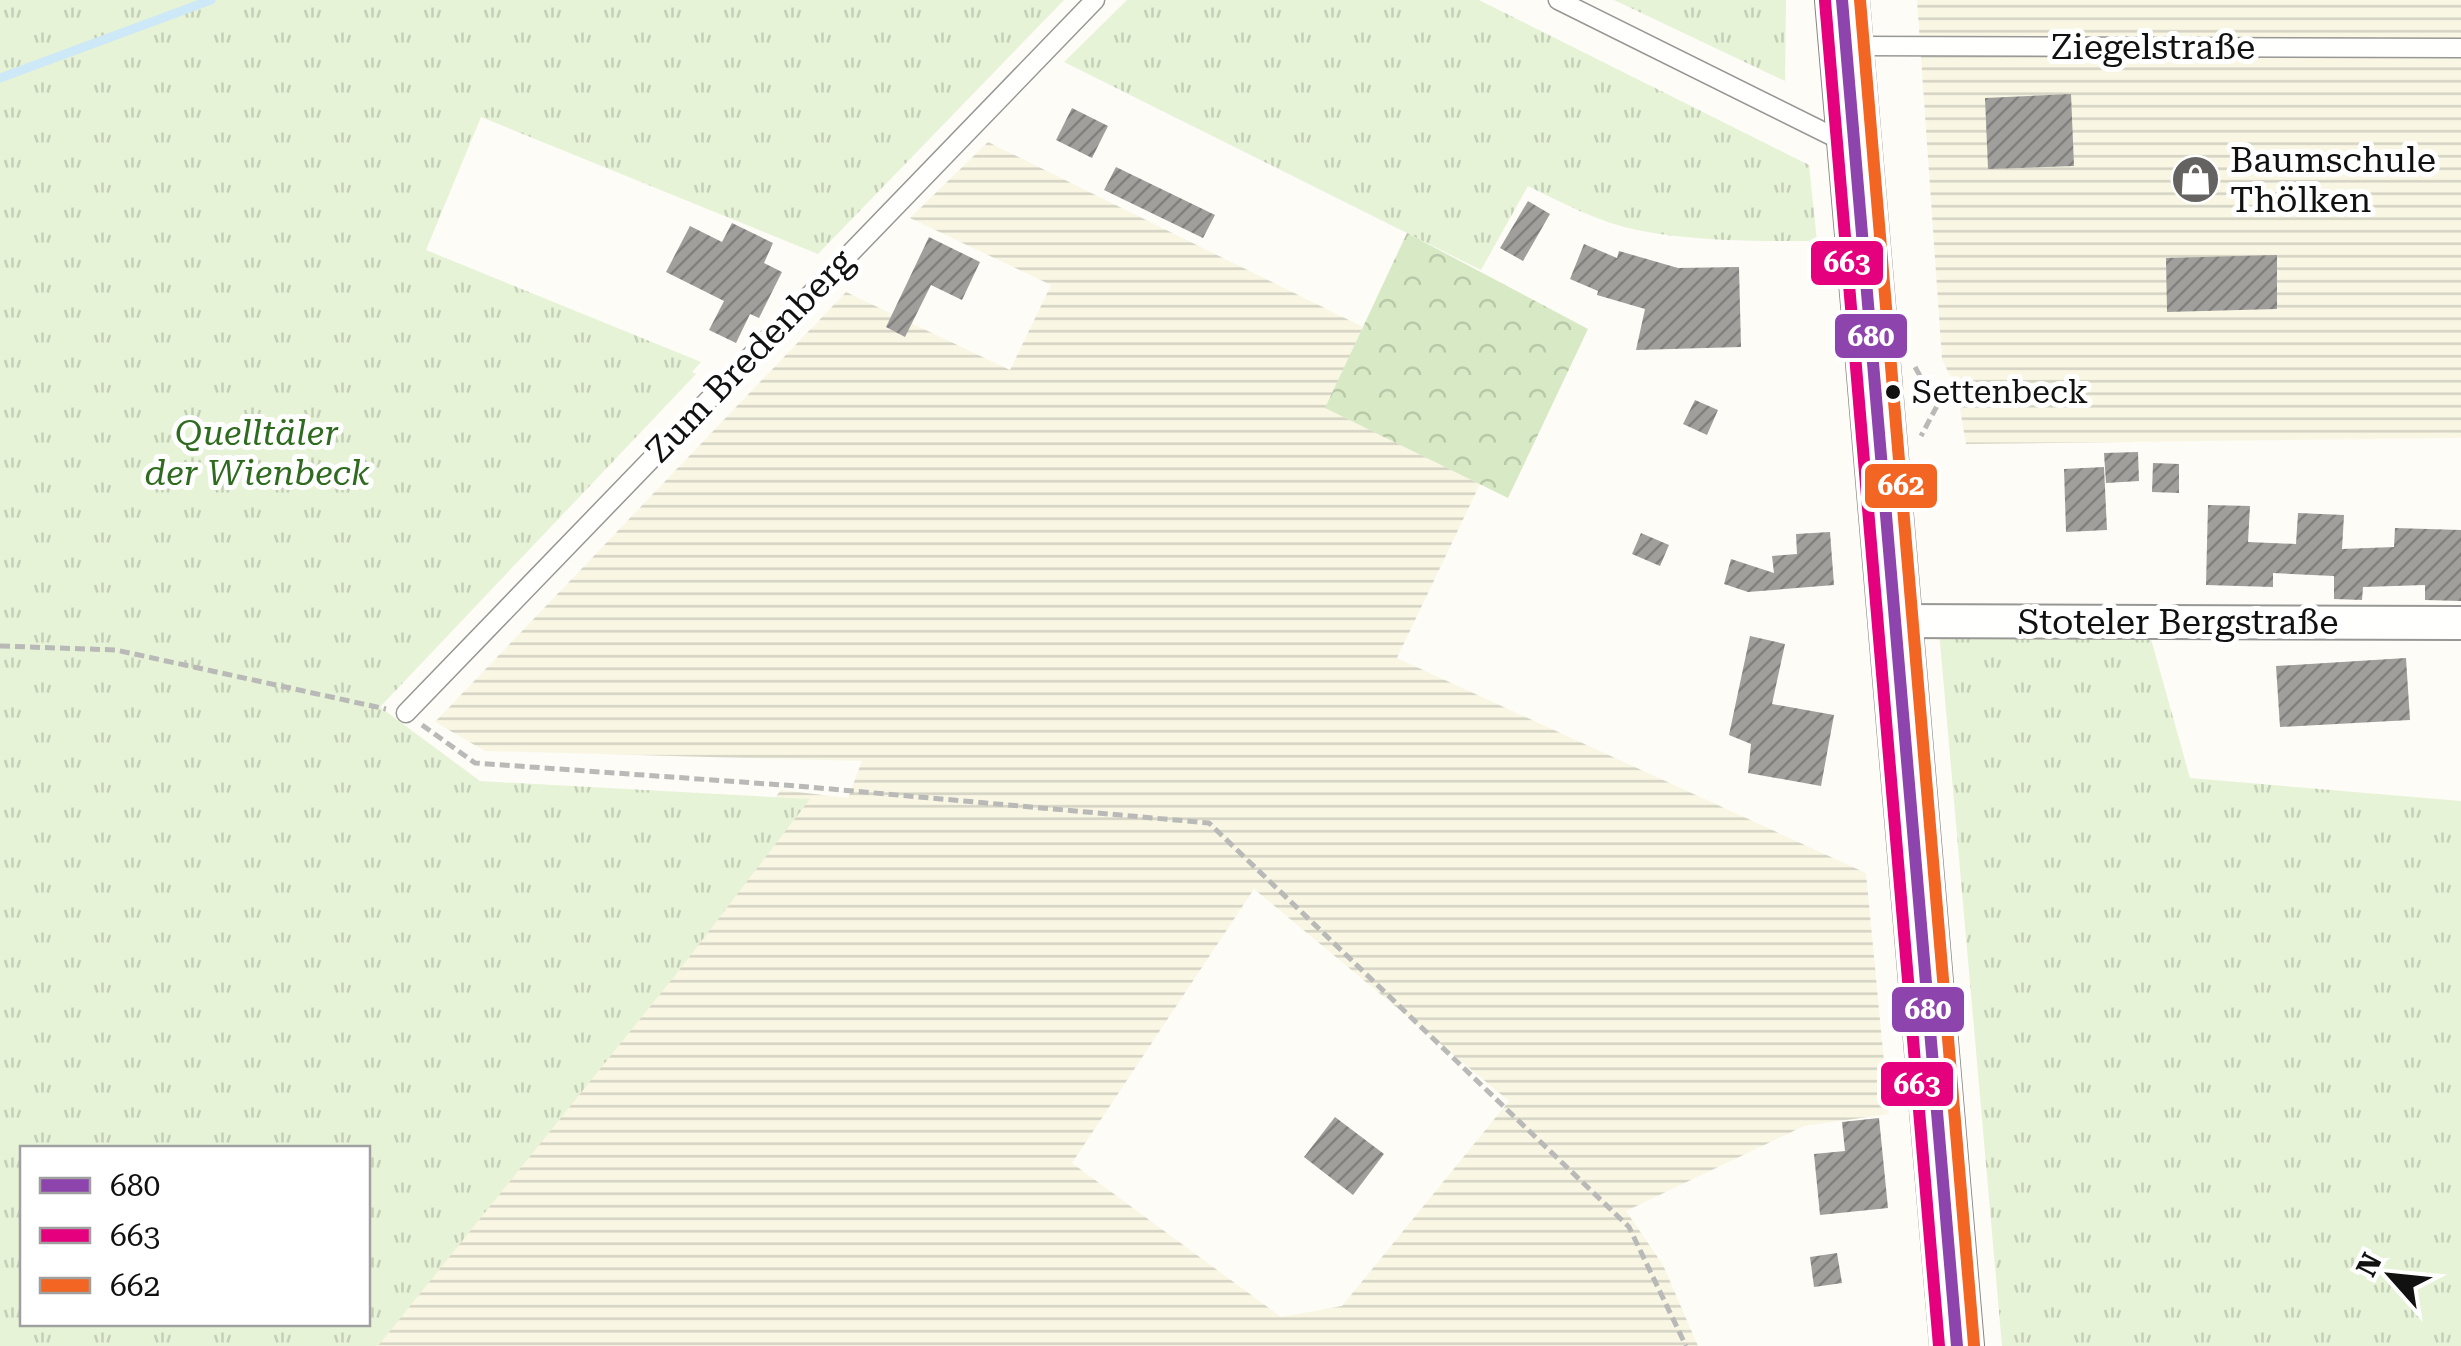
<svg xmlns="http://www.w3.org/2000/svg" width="2461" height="1346" viewBox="0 0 2461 1346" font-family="'Roboto Serif',serif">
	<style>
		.farmland { fill: url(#farmland-rules); fill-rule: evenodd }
		.grass { fill: url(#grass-tufts); fill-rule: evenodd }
		.forest { fill: url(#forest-crowns) }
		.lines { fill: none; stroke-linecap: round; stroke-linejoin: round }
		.stream { stroke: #cde8f7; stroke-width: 9 }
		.building { fill: url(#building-hatch) }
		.service-casing { stroke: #979795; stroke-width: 21 }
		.minor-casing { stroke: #979795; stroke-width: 36 }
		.primary-casing { stroke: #858482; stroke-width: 56 }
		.path { stroke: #b9b9b8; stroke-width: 5; stroke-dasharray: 10 5; stroke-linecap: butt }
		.service { stroke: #fffffe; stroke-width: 18 }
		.minor { stroke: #fffffe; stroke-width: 32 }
		.primary { stroke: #ede9dc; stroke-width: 52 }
		.bus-1-casing { stroke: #fff; stroke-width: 20 }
		.bus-2-casing { stroke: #fff; stroke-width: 20 }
		.bus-3-casing { stroke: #fff; stroke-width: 20 }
		.bus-1 { stroke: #8e44ad; stroke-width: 12 }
		.bus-2 { stroke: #e5007d; stroke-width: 12 }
		.bus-3 { stroke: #f26522; stroke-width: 12 }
		.bus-dot { fill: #111; stroke: #fff; stroke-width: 4 }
		.labels { text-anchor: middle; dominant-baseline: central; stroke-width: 10; stroke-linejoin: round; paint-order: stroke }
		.bus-label { font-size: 32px; fill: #111; stroke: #fff; text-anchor: start }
		.street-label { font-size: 35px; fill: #111; stroke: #fff }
		.poi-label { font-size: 35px; fill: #111; stroke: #fff; text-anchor: start }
		.park-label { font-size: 35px; font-style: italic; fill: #2f6b1f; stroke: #fff }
		.line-badge { stroke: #fff; stroke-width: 4 }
		.badge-label { font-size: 28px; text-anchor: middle; font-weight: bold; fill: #fff }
	</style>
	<defs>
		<pattern id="farmland-rules" width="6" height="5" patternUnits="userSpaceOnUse" patternTransform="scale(2.5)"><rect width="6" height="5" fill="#f9f7e4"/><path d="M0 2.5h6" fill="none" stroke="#d4d3c3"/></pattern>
		<pattern id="grass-tufts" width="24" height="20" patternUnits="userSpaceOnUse" patternTransform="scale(2.5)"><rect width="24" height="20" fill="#e7f3d7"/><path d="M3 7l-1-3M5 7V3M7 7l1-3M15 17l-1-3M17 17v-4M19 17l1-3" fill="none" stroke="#c5cfb8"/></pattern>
		<pattern id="forest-crowns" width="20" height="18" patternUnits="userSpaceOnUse" patternTransform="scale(2.5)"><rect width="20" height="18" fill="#d8eac5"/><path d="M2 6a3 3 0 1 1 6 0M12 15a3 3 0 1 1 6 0" fill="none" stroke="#b8c8a8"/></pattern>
		<pattern id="building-hatch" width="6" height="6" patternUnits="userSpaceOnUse" patternTransform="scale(2.5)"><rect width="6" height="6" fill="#a19f9c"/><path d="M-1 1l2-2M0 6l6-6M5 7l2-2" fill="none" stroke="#82807e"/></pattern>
	</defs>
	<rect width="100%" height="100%" fill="#fdfcf7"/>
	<!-- farmland -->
	<path class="farmland" d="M1917 0H2461V438L1966 444 1957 391 1942 359Z
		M988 142 1363 327 1326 408 1480 484 1397 658 1866 873 1889 1114 1804 1126 1626 1211 1663 1265 1698 1346H339L368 1324V1310L781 790 848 798 862 761 485 751 435 722 846 292 1010 370 1051 285 910 218ZM1254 889 1509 1101 1342 1306 1281 1317 1072 1163Z"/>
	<!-- grass -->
	<path class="grass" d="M0 0H1064L818 254 481 117 426 250 701 362 692 372 696 374 380 707 480 781 810 799 677 973 378 1346H0ZM22 1148H368V1324H22Z
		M1127 0H1479L1809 165 1817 241C1758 241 1696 242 1637 230 1598 222 1563 203 1528 186L1481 270 1064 62Z
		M1614 0H1786L1785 81Z
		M1939 631 2151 639 2190 778 2461 801V1346H2002Z"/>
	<!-- forest -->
	<path class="forest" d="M1407 233 1588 329 1508 498 1325 408Z"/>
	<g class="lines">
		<!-- stream -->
		<path class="stream" d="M0 78 211 0"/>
	</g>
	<!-- building -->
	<path class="building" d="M2071 94 2074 166 1988 169 1985 98Z
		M1072 108 1108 126 1092 158 1056 140Z
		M1116 167 1215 215 1203 238 1104 190Z
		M1528 201 1550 214 1523 261 1500 248Z
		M732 223 773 243 764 263 782 272 759 318 750 314 736 343 709 330 724 301 666 272 690 226 722 242Z
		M929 237 980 262 962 300 931 285 905 337 886 327Z
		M1584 244 1617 258 1619 251 1678 268 1739 267 1741 347 1636 350 1645 309 1597 295 1598 291 1570 279Z
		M2277 255V309L2167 312 2166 258Z
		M1695 400 1718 410 1707 435 1683 424Z
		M2138 452 2139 481 2106 483 2104 453Z
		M2153 463 2179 464V493L2152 492Z
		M2104 467 2107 530 2066 532 2064 469Z
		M2208 505 2250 506 2248 542 2296 544 2298 513 2344 515 2342 549 2394 547 2395 528 2461 530V601L2425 600V585L2363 587 2362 600 2334 599V576L2273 573V587L2206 585Z
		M1830 532 1834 585 1748 592 1724 584 1731 559 1774 573 1772 556 1797 554 1796 534Z
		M1641 533 1669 545 1660 566 1632 554Z
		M1750 636 1785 644 1772 704 1834 715 1821 786 1748 773 1751 744 1729 735Z
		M2406 658 2410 720 2280 727 2276 666Z
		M1335 1117 1384 1154 1353 1195 1304 1157Z
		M1879 1118 1888 1208 1820 1215 1814 1154 1845 1151 1842 1122Z
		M1837 1253 1842 1283 1814 1287 1810 1257Z"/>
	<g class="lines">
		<defs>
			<path id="service" d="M1558 0 1848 144
				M1852 46 2461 48
				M406 713 1095 0"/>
			<path id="minor" d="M1895 621 2461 623"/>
			<path id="primary" d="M1842 0 1957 1346"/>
		</defs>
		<!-- service casing -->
		<use href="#service" class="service-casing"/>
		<!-- minor casing -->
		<use href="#minor" class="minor-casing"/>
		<!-- primary casing -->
		<use href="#primary" class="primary-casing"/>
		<!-- path -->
		<path class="path" d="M1915 367 1937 406 1921 436
			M0 646 116 650 386 709
			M422 725 475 763 797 786 1209 823 1629 1227 1686 1346"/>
		<!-- service -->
		<use href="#service" class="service"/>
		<!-- minor -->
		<use href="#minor" class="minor"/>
		<!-- primary -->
		<use href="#primary" class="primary"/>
		<defs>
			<path id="bus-1" d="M1842 0 1957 1346"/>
			<path id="bus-2" d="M1825 1 1939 1346"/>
			<path id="bus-3" d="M1860 0 1974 1345"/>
		</defs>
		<!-- bus-1 casing -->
		<use href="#bus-1" class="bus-1-casing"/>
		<!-- bus-2 casing -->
		<use href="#bus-2" class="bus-2-casing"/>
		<!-- bus-3 casing -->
		<use href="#bus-3" class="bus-3-casing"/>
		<!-- bus-1 -->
		<use href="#bus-1" class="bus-1"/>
		<!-- bus-2 -->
		<use href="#bus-2" class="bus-2"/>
		<!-- bus-3 -->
		<use href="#bus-3" class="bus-3"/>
	</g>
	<!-- icons -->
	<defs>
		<symbol id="shop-disc" viewBox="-11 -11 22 22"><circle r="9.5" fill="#646362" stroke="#fff"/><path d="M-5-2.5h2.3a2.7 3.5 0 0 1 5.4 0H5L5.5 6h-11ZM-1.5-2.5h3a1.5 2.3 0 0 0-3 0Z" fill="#fff"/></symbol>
	</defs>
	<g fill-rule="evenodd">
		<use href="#shop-disc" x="2168" y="152" width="55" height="55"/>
	</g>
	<!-- markers -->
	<circle class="bus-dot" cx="1893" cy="392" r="9"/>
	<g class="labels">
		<!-- bus labels -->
		<g class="bus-label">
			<text x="1912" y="392">Settenbeck</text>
		</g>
		<!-- street labels -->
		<g class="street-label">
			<text x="2153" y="47">Ziegelstraße</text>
			<text transform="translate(750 356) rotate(-46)">Zum Bredenberg</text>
			<text x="2178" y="622">Stoteler Bergstraße</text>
		</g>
		<!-- poi labels -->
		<g class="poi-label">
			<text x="2230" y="160">Baumschule<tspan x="2230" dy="40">Thölken</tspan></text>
		</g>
		<!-- park labels -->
		<g class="park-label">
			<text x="257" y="433">Quelltäler<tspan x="257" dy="40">der Wienbeck</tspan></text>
		</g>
	</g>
	<g class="line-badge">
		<rect x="1809" y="239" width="76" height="48" rx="10" fill="#e5007d"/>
		<rect x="1833" y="312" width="76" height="48" rx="10" fill="#8e44ad"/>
		<rect x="1863" y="462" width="76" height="48" rx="10" fill="#f26522"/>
		<rect x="1890" y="985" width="76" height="49" rx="10" fill="#8e44ad"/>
		<rect x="1879" y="1060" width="76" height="48" rx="10" fill="#e5007d"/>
	</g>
	<g class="badge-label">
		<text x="1847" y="272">663</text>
		<text x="1871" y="346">680</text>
		<text x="1901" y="495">662</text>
		<text x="1928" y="1019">680</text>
		<text x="1917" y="1094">663</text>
	</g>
	<!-- legend -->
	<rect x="20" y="1146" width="350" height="180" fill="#ffffff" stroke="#a0a0a0" stroke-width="2.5"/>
	<rect x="40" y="1178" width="50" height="15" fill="#8e44ad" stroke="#a0a0a0" stroke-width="2.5"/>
	<text x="110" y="1196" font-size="30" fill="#111111">680</text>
	<rect x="40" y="1228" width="50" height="15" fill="#e5007d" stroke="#a0a0a0" stroke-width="2.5"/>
	<text x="110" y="1246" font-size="30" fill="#111111">663</text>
	<rect x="40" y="1278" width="50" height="15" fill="#f26522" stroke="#a0a0a0" stroke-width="2.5"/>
	<text x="110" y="1296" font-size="30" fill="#111111">662</text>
	<!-- north arrow -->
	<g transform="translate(2391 1276) rotate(297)" stroke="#ffffff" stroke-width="8" paint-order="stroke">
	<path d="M0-8L18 38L0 25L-18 38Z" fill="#111111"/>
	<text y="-15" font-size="28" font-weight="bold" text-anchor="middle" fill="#111111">N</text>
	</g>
</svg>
